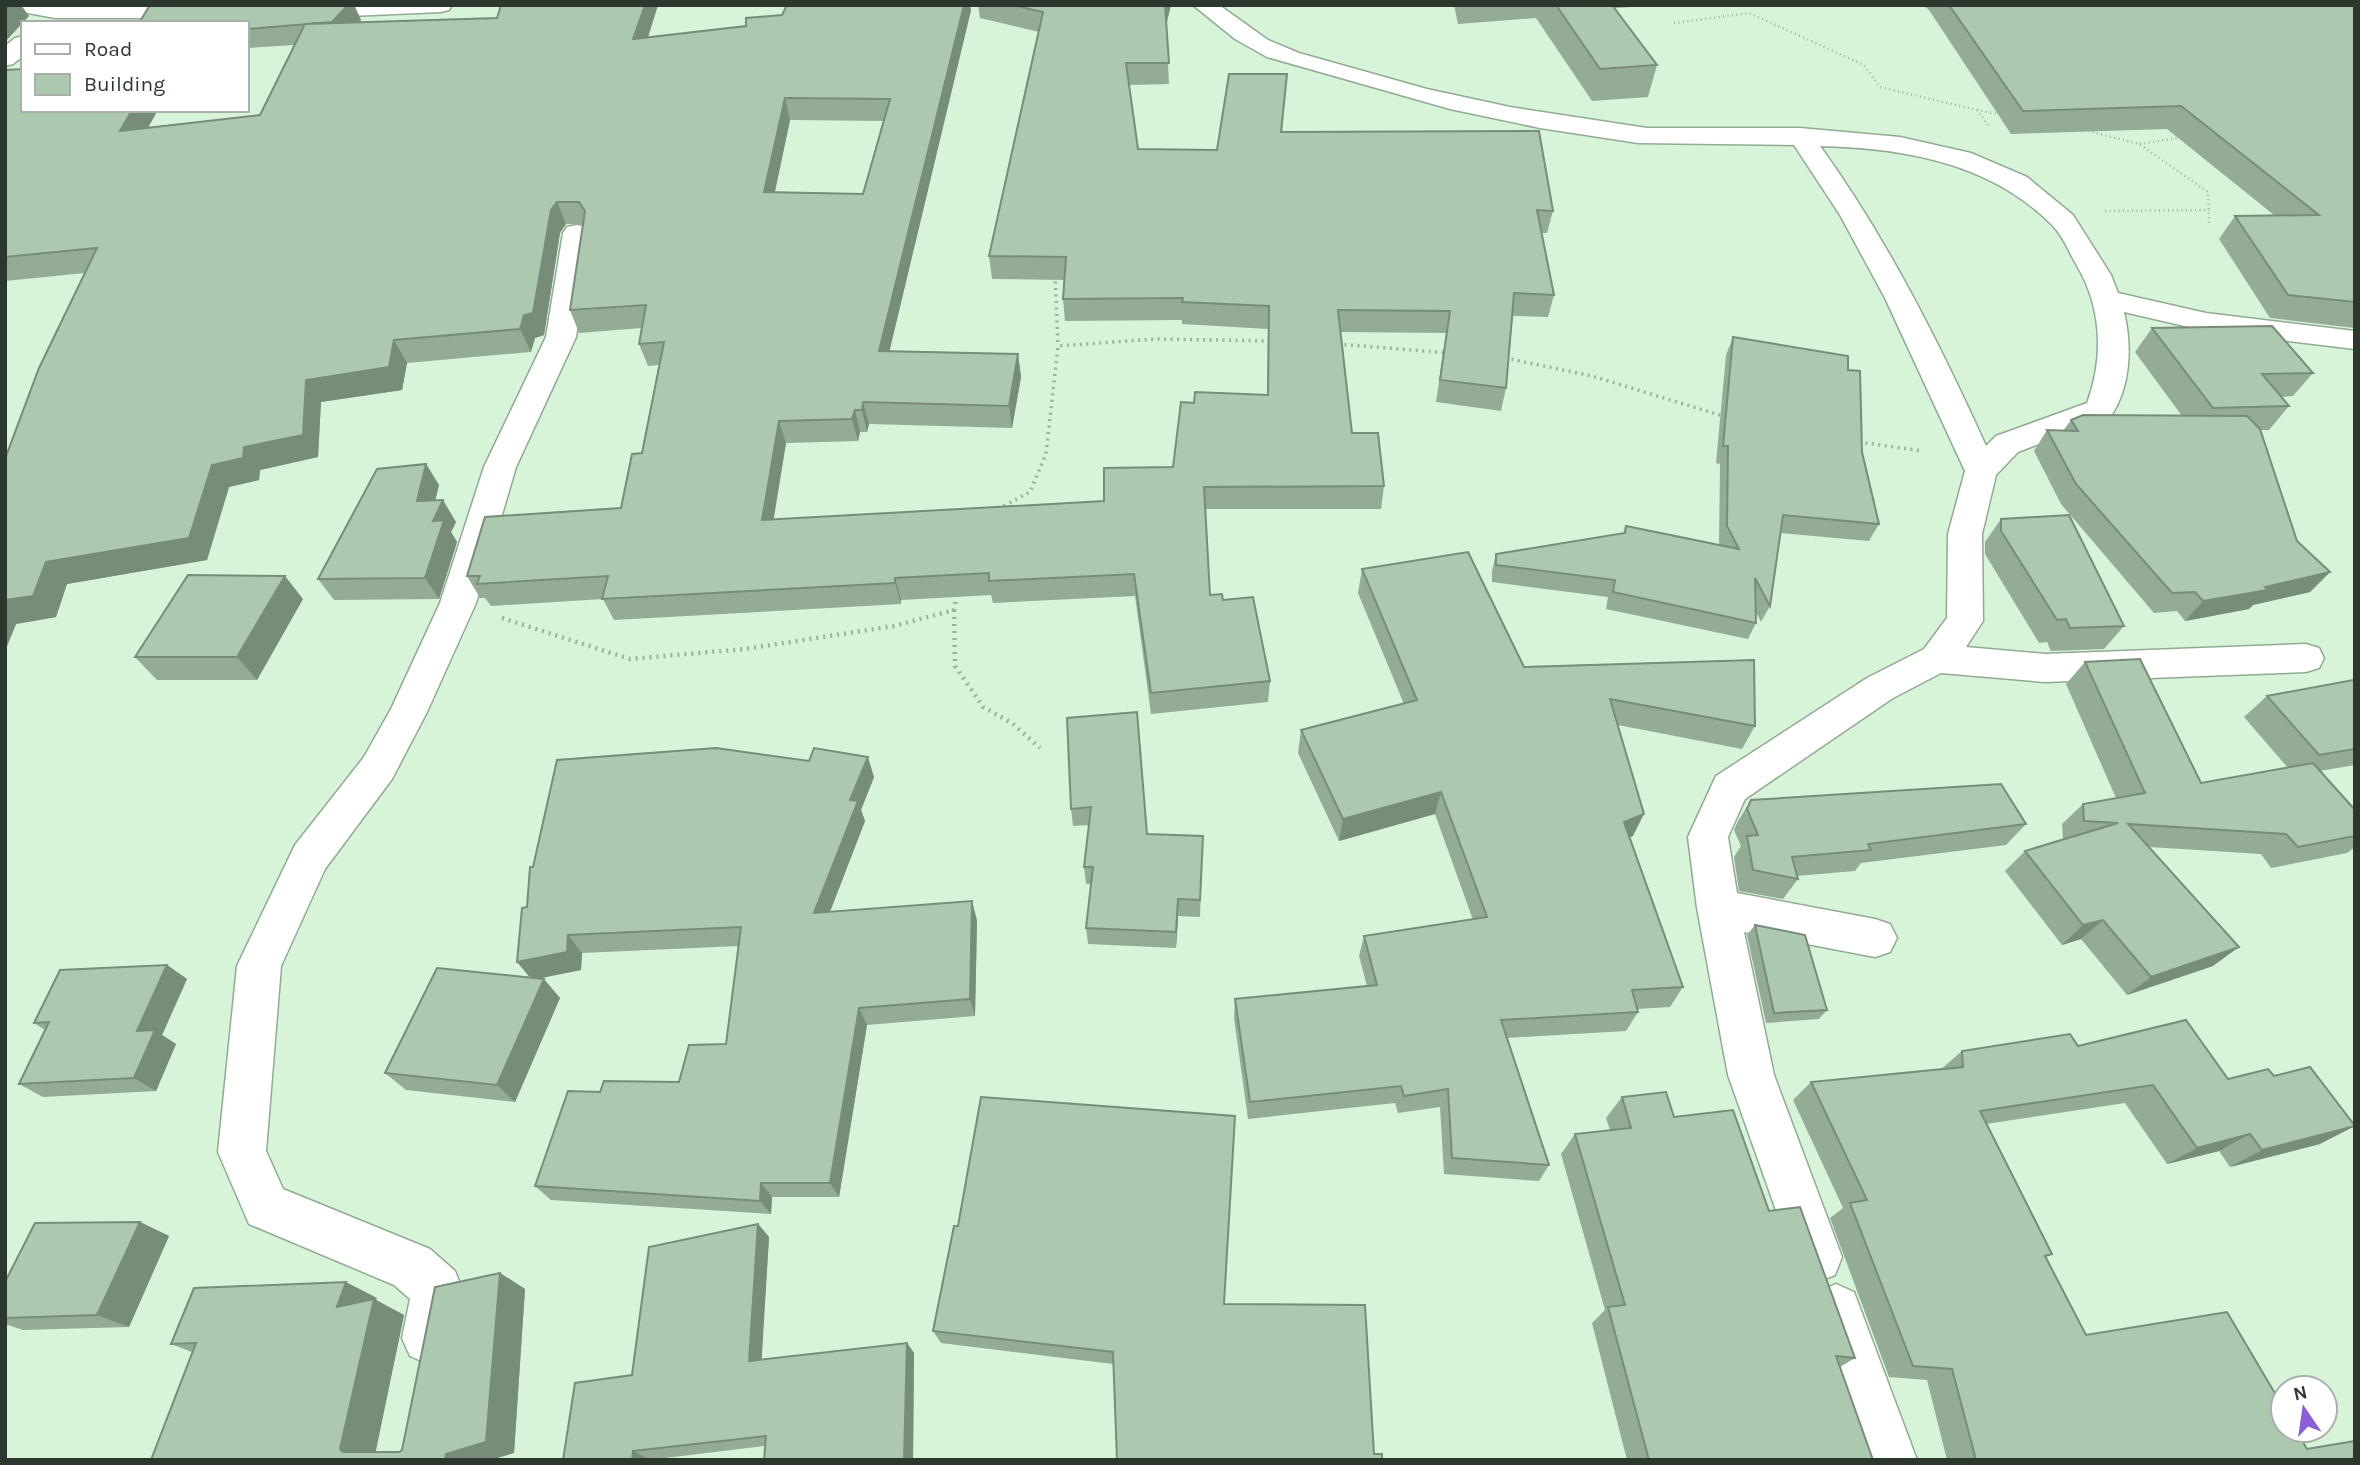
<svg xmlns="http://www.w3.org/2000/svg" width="2360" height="1465" viewBox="0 0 2360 1465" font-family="Karla,sans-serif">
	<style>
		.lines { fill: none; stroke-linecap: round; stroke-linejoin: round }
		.minor-casing { stroke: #90ab91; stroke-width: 3 }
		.path-far2 { stroke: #9ab19c; stroke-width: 2.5; stroke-dasharray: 1 3.5; stroke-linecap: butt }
		.path-far1 { stroke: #9ab19c; stroke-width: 3.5; stroke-dasharray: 2 4.5; stroke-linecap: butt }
		.path { stroke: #9ab19c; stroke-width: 4.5; stroke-dasharray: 2 5; stroke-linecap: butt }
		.minor { fill: #fff; fill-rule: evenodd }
		.wall { fill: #94ac96; fill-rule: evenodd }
		.shaded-wall { fill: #788c7a }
		.building { fill: #acc8ae; stroke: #788c7a; stroke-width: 2; fill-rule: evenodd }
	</style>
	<rect width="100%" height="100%" fill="#d7f4d9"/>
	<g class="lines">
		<defs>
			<path id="minor" d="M9 5H202L209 11 206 16 198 18H55L12 10Z
				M300 5H452L449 10 441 12 304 18 296 16 293 11Z
				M1193 5H1219L1268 40 1299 53 1427 89 1510 107 1647 128H1800L1900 137 1971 153 2027 177 2073 215 2111 275 2118 293 2206 313 2355 331V349L2206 331 2124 312C2132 346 2131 386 2111 416L2018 452 1996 475 1982 534 1983 621 1966 647 2045 654 2306 644 2319 648 2324 658 2319 668 2306 672 2045 682 1941 673 1893 698 1745 799 1728 837 1737 893 1875 919 1890 924 1897 938 1890 952 1875 957 1744 932 1774 1075 1842 1257 1835 1275 1817 1282 1799 1275 1728 1075 1697 908 1688 837 1716 776 1867 678 1924 649 1947 618 1948 534 1965 471 1885 298 1840 215 1794 145 1638 143 1540 128 1450 109 1267 57 1235 39ZM1820 146C1904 148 1990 163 2051 224 2062 234 2069 252 2076 264 2102 307 2104 357 2087 403L1996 436 1986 446C1939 342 1887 239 1820 146Z
				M23 36V56L13 64 5 66V46L15 38Z
				M577 225 587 227 591 233 576 337 516 467 476 603 427 712 392 779 325 869 281 966 266 1151 283 1189 430 1249 455 1271 462 1289 454 1338 446 1356 428 1364 410 1356 402 1338 410 1299 394 1285 249 1224 218 1152 237 966 295 845 364 757 391 709 440 603 484 467 546 337 563 233 567 227Z
				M1836 1284 1854 1292 1917 1460H1863L1810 1310 1818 1292Z"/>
		</defs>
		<!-- minor casing -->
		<use href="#minor" class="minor-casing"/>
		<!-- path-far2 -->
		<path class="path-far2" d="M1674 23 1749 13 1864 65 1880 87 1977 110 1988 125
			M1977 110 2003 115
			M2088 131 2139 144 2208 192 2209 223
			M2140 144 2183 137
			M2105 211 2209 210"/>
		<!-- path-far1 -->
		<path class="path-far1" d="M1055 275 1058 346
			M1338 344 1448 353
			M1505 358 1592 376 1723 416
			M1859 442 1923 451
			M998 509 1030 492 1046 454 1058 346 1156 339 1273 341"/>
		<!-- path -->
		<path class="path" d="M954 610 955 666 983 707 1012 723 1040 748
			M502 618 630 659 745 649 894 626 954 610 957 592"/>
		<!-- minor -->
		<use href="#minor" class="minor"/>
	</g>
	<!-- wall -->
	<path class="wall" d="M150 5H354L361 20 359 22 497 18 501 5H658L648 38 971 10 889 352 1018 354 1021 377 1012 428 869 424 867 432H860L858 441 786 443 773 520 1104 501 1173 467 1194 403 1267 395 1268 329 1182 324V320L1065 321 1063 299 1065 280 992 279 989 256 1039 32 980 18 978 5H1171L1166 23 1169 84 1129 85 1138 149 1217 150 1287 74 1282 132 1553 211 1547 233H1541L1554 295 1548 317 1513 316 1506 388 1501 411 1436 402 1446 333 1340 332 1352 433 1384 486 1381 509H1206L1210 595 1223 600 1270 681 1268 702 1151 714 1135 596 993 603 991 595 901 600V604L614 620 603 599 491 606 485 598H480L467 576 621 508 642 453 659 365 648 366 639 344 642 328 579 333 570 310 583 224H566L560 233 544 335 535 338 531 352 407 363 402 390 321 402 318 457 260 470 259 480 229 487 207 560 67 584 56 617 16 624 5 651V459L85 273 5 281V70L23 110H158L148 127 260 115 294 45 247 48V23ZM790 120 883 121 863 194 775 192Z
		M1454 5H1667L1615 8 1657 65 1648 97 1592 101 1536 18 1458 24Z
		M1923 5H2355V328L2270 318 2219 239 2235 216 2274 215 2167 129 2011 134 1929 10Z
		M2152 328 2313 373 2293 396 2281 397 2289 406 2269 430H2261L2297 541 2330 572 2310 592 2253 605 2249 609 2185 621 2177 611 2154 613 2061 504 2034 451 2047 430 2063 431 2071 420 2182 416 2135 352Z
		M1733 337 1848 370 1862 452 1879 524 1869 541 1780 533 1770 606 1761 622 1756 612V623L1748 639 1606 609 1608 597 1492 582V571L1496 554 1623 533 1626 526 1720 545 1719 543 1720 464 1716 463 1726 355Z
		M426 464 439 485 435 500 456 522 451 532 457 542 439 599 334 600 318 579Z
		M2001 519 2124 626 2104 649 2051 651 2047 642 2039 643 1985 554V542Z
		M1362 569 1524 667 1755 726 1742 749 1618 725 1633 836 1630 837 1683 987 1670 1007 1637 1009 1638 1012 1626 1031 1506 1038 1549 1165 1539 1181 1444 1174 1440 1107 1398 1113 1395 1103 1248 1119 1234 1018 1235 999 1367 986 1359 956 1364 936 1473 920 1435 814 1339 841 1298 753 1301 730 1404 704 1358 593Z
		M303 599 257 680H157L135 657Z
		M2085 662 2201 783 2288 768 2244 717 2267 696 2355 682V765L2320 771 2355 810V847L2347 853 2271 868 2261 854 2149 847 2213 966 2127 995 2081 939 2062 945 2005 871 2025 851 2063 839 2062 824 2083 804 2116 798 2066 684Z
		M1067 718 1147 834 1203 836 1200 917 1178 916 1176 948 1088 944 1086 928 1091 884H1086L1084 867 1089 825 1073 826 1071 809Z
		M874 777 861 810 865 821 830 912 977 920 975 1016 867 1025 839 1197H772L771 1214 551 1200 535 1186 600 1092 679 1082 726 1044 739 946 582 953 581 970 538 978 560 998 515 1102 406 1090 385 1073 531 978 527 907Z
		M1751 800 2026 824 2006 845 1861 863 1855 871 1797 876 1798 879 1783 899 1739 891 1734 857 1741 846 1734 830 1738 821Z
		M1755 925 1827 1010 1819 1019 1766 1023 1747 935Z
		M167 965 187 979 162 1035 176 1044 156 1091 43 1097 19 1084 45 1030 34 1023Z
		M2078 1046 2228 1079 2320 1144 2230 1167 2219 1151 2167 1164 2125 1103 1986 1124 2052 1254 2046 1257 2086 1335 2307 1449 2355 1460H1947L1927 1380 1889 1377 1830 1218 1843 1208 1793 1100 1811 1082 1940 1070 1962 1051Z
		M1622 1097 1674 1117 1769 1211 1855 1358 1840 1367 1873 1460H1627L1592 1323 1605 1310 1561 1154 1575 1134 1610 1130 1606 1118Z
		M140 1222 169 1236 129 1327 23 1330 5 1324V1282Z
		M758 1224 769 1237 761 1360 907 1343 914 1353 913 1460H764L765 1446 649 1460H563Z
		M500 1273 525 1289 514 1453 151 1460 192 1352 171 1344 377 1298 376 1300 404 1315 375 1452H399L402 1450Z
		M1224 1304 1374 1454 1382 1460 1113 1364 941 1343 933 1331Z"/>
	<!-- shaded-wall -->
	<path class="shaded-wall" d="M5 5H21L29 16 5 42Z
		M348 5H354L361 20 342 41 332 22Z
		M645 5H658L640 61 633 39Z
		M964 5H970L971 10 884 374 879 351Z
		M1165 5H1171L1166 26Z
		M785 98 790 120 770 214 764 192Z
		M132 110H158L134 152 120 131Z
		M557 202 566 224 560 233 544 335 535 338 531 352 520 329 551 210Z
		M394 340 407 363 402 390 321 402 318 457 260 470 259 480 229 487 207 560 67 584 56 617 16 624 5 651V600L46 562 212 465 244 447 306 380Z
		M1018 354 1021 377 1012 428 1009 406Z
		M863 402 869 424 867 432 862 410Z
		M855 410 860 432 858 441 852 419Z
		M779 421 786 443 770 542 762 520Z
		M426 464 439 485 430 522 417 501Z
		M443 500 456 522 451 532 457 542 439 599 425 578 433 521Z
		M2330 572 2310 592 2253 605 2249 609 2185 621 2203 601Z
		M285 576 303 599 257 680 237 657Z
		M895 578 901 600V604L895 583Z
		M868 757 874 777 861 810 865 821 822 932 814 913 850 800Z
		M1441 792 1435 814 1339 841 1343 819Z
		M1644 814 1633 836 1613 844 1624 822Z
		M1178 899V916L1176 948V932Z
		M972 901 977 920 975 1016 970 999Z
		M2103 920 2081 939 2062 945 2083 925Z
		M568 935 582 953 581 970 532 980 517 962Z
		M2239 947 2213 966 2127 995 2151 977Z
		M167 965 187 979 162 1035 176 1044 156 1091 134 1078 137 1031Z
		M544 979 560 998 515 1102 497 1085Z
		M859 1008 867 1025 839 1197 830 1183Z
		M2355 1126 2320 1144 2230 1167 2262 1150Z
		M2250 1134 2219 1151 2167 1164 2197 1148Z
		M761 1183 772 1197 771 1214 760 1201Z
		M140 1222 169 1236 129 1327 97 1315Z
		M758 1224 769 1237 761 1371 749 1361Z
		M500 1273 525 1289 514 1453 491 1460H445L446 1454Z
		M346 1282 377 1298 376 1300 404 1315 374 1460 343 1452 340 1449 337 1307Z
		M907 1343 914 1353 913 1460H904Z
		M633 1451 649 1459V1460H632Z"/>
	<!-- building -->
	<path class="building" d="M150 5H348L332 22 247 29V23H139Z
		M501 5H645L633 39 746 26V18L782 15 787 5H964L879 351 1018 354 1009 406 863 402 862 410H855L852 419 779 421 762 520 1104 501V468L1173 467 1181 402 1194 403 1195 392 1268 395 1269 306 1182 302 1183 298 1063 299 1066 257 989 256 1043 12 1013 5H1165L1169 63H1126L1138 149 1217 150 1229 74H1287L1281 132 1539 131 1553 211 1537 210 1554 295 1514 293 1506 388 1440 380 1450 311 1338 310 1352 433H1378L1384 486 1204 487 1210 595 1222 594 1223 600 1253 597 1270 681 1151 693 1134 574 989 581V573L895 578V583L602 599 608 576 477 584 480 576H467L485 517 621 508 632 454 642 453 664 342 639 344 646 305 570 310 585 211 579 202H557L551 210 533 313 524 315 520 329 394 340 389 367 306 380 303 435 244 447 243 458 212 465 189 538 46 562 33 596 5 600V459L39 368 97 248 5 257V70L23 69V110H132L120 131 260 115 305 24 497 18ZM785 98 890 99 863 194 764 192Z
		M1556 5H1612L1657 65 1600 69Z
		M1949 5H2355V302L2288 295 2235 216 2319 215 2181 106 2023 111Z
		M2272 326 2313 373 2262 374 2289 406 2213 408 2152 328Z
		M1733 337 1848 356V370L1860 371 1862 452 1879 524 1783 515 1770 606 1755 578 1756 623 1613 592 1615 580 1496 565V554L1625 533 1626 526 1739 549 1727 526 1728 446H1723Z
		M2083 415 2247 416 2260 429 2297 541 2330 572 2265 587 2268 590 2203 601 2195 592 2172 593 2076 484 2047 430 2078 431 2071 420Z
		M426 464 417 501 443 500 433 521 444 520 425 578 318 579 377 469Z
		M2069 515 2124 626 2070 628 2066 619 2057 620 2001 531V519Z
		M1468 552 1524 667 1754 660 1755 726 1610 699 1644 814 1624 822 1683 987 1632 990 1638 1012 1501 1020 1549 1165 1452 1158 1448 1089 1404 1096 1401 1086 1250 1102 1235 999 1377 985 1364 936 1487 917 1441 792 1343 819 1301 730 1417 700 1362 569Z
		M188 575 285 576 237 657H135Z
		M2140 659 2201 783 2313 763 2355 810V836L2298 847 2286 834 2128 824 2239 947 2151 977 2103 920 2083 925 2025 851 2118 823 2084 821 2083 804 2145 793 2085 662Z
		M2353 680 2355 682V749L2319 755 2267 696Z
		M1137 712 1147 834 1203 836 1200 900 1178 899 1176 932 1086 928 1093 867H1084L1091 807 1071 809 1067 718Z
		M716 748 809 761 814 748 868 757 850 800 858 801 814 913 972 901 970 999 859 1008 830 1183H761L760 1201 535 1186 568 1091 600 1092 604 1081 679 1082 689 1045 726 1044 741 927 568 935 567 952 517 962 522 908 527 907 530 867H533L557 760Z
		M2001 784 2026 824 1868 844 1871 850 1792 857 1798 879 1753 870 1747 836 1758 835 1747 809 1751 800Z
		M1755 925 1805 935 1827 1010 1774 1013Z
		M167 965 137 1031 155 1030 134 1078 19 1084 49 1022 34 1023 60 970Z
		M437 968 544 979 497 1085 385 1073Z
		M2186 1020 2228 1079 2268 1069 2274 1076 2310 1067 2355 1126 2262 1150 2250 1134 2197 1148 2153 1085 1980 1111 2052 1254 2045 1256 2086 1335 2227 1312 2283 1407V1430H2296L2307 1449 2355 1441V1460H1976L1952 1369 1913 1366 1850 1203 1867 1200 1811 1082 1963 1067 1962 1051 2070 1034 2078 1046Z
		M1666 1092 1674 1117 1733 1110 1769 1211 1800 1207 1855 1358 1836 1356 1873 1460H1649L1608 1307 1625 1305 1575 1134 1631 1128 1622 1097Z
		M981 1097 1235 1116 1224 1304 1365 1305 1374 1454H1382V1460H1117L1113 1352 933 1331 954 1226H958Z
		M140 1222 97 1315 5 1318V1282L35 1223Z
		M758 1224 749 1361 907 1343 904 1460H764L766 1436 633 1451 632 1460H563L575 1383 632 1375 649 1247Z
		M500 1273 486 1442 446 1454 445 1460H151L196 1343 171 1344 194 1288 346 1282 337 1307 374 1299 340 1449 343 1452H399L402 1450 435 1287Z"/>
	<!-- border -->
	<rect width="2360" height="1465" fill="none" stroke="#2c382d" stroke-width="14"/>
	<!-- legend -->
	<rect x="21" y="21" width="228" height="91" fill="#ffffff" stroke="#abafab" stroke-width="2"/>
	<rect x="35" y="44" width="35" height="10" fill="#ffffff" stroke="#abafab" stroke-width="2"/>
	<text x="84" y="56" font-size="21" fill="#2c382d">Road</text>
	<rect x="35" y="74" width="35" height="21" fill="#acc8ae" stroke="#abafab" stroke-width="2"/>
	<text x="84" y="91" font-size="21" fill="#2c382d">Building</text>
	<!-- north arrow -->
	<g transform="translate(2304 1409) rotate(347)"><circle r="33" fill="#ffffff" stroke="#abafab" stroke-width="2"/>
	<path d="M0-5L12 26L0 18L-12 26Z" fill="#895ed8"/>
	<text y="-10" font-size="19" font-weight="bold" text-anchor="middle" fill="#2c382d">N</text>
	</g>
</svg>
